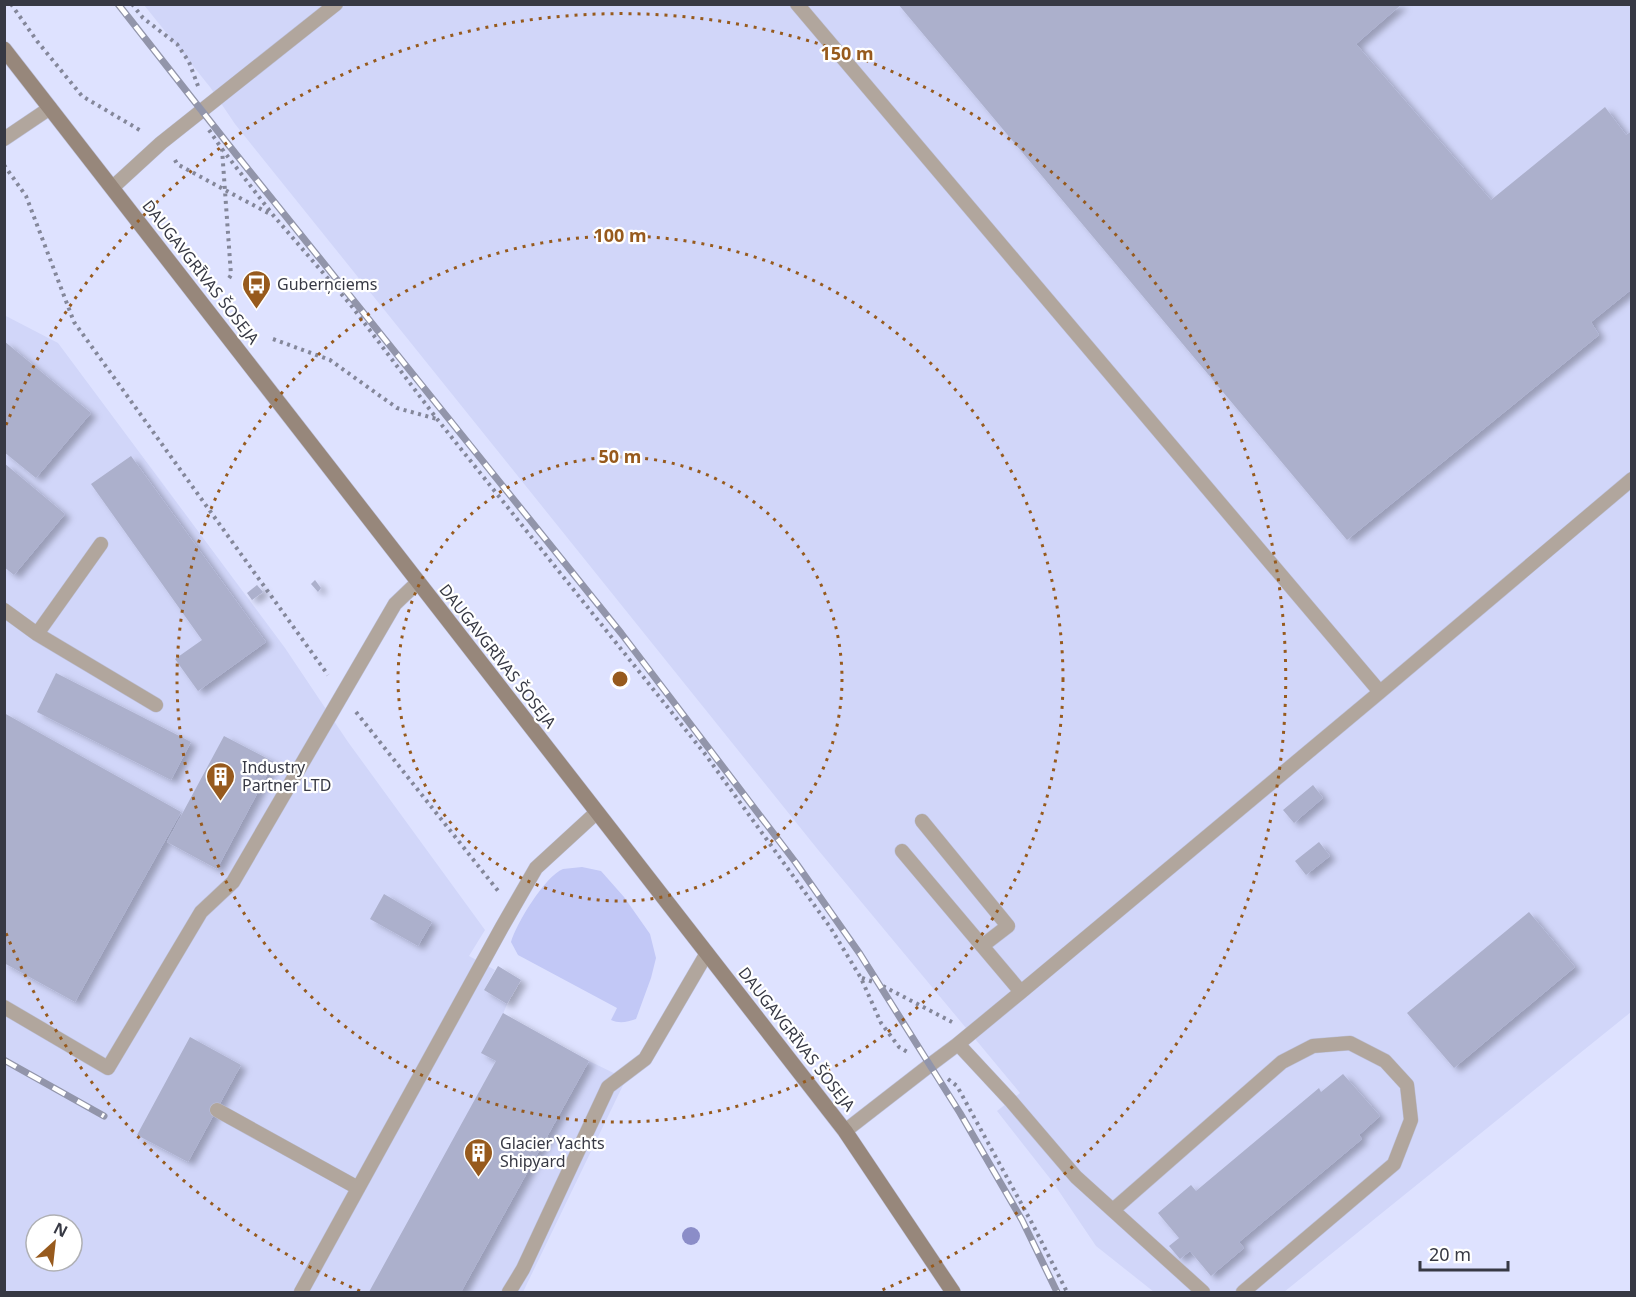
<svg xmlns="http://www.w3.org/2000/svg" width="1636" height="1297" viewBox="0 0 1636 1297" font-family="'Noto Sans',sans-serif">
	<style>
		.built { fill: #d1d6f9; fill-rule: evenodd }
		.green { fill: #c2c8f6 }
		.building { fill: #acb0cc; filter: url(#shadow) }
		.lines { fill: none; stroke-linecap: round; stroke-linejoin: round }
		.lane-casing { stroke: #bdc0da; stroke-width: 15 }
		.secondary-casing { stroke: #bdc0da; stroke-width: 16 }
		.path { stroke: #84879a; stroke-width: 4; stroke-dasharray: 3 4.5; stroke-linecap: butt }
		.lane { stroke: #b1a69d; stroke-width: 14 }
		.secondary { stroke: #97877b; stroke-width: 15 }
		.rail-casing { stroke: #9295aa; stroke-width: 7 }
		.rail { stroke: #fff; stroke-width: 4.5; stroke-dasharray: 14; stroke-linecap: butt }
		.tree { fill: #8b8dc8 }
		.ring { fill: none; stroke: #975a1d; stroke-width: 3; stroke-dasharray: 3 6 }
		.labels { text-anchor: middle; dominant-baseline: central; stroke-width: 4.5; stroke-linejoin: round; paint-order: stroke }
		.street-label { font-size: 16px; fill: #373944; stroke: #fff }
		.poi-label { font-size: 16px; fill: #373944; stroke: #fff; text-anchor: start }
		.centre { fill: #975a1d; stroke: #fff; stroke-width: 3 }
		.ring-label { font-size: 18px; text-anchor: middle; font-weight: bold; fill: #975a1d; stroke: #fff; stroke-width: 4.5; stroke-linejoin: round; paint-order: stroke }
	</style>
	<defs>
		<filter id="shadow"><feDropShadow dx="6" dy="4" stdDeviation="3" flood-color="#0004"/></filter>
	</defs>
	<rect width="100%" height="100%" fill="#dee2ff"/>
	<!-- built -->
	<path class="built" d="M144 5H1631V1012L1284 1292H1154L1096 1246 1052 1181 997 1111 1020 1093 819 851 235 124 210 87Z
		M4 315 58 343 285 648 348 742 485 930 469 956 495 970 484 990 507 1004 503 1014 589 1061 626 1079 523 1292H5ZM36 1225H72V1261H36Z"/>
	<!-- green -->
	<path class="green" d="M582 867 601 871 624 897 650 934 656 958 651 978 636 1019C627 1022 620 1024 611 1020L617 1008 518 955 511 942C516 924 545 876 563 869 569 868 576 868 582 867Z"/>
	<!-- building -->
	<path class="building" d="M898 4H1402L1356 44 1491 200 1605 107 1626 135 1632 131V289L1591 322 1599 335 1347 540Z
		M4 341 91 413 36 478 4 452Z
		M131 456 266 642 198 691 175 659 202 640 91 484Z
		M4 463 65 514 14 575 4 567Z
		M315 580 321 588 318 592 311 584Z
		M257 585 263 592 252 600 247 593Z
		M56 673 191 742 171 780 37 712Z
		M4 713 181 812 75 1002 4 963Z
		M224 736 274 762 217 869 167 842Z
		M1313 785 1323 798 1294 823 1283 810Z
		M1319 842 1330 856 1306 875 1295 861Z
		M384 894 432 922 418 946 370 919Z
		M1529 912 1575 967 1454 1068 1407 1013Z
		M498 966 521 980 507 1004 484 990Z
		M503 1013 589 1061 461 1292H369L496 1061 481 1053Z
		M190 1037 241 1065 188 1162 137 1135Z
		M1343 1074 1380 1116 1359 1135 1362 1139 1239 1242 1244 1248 1211 1276 1190 1251 1180 1259 1169 1246 1179 1238 1158 1213 1191 1185 1196 1191 1319 1088 1321 1092Z"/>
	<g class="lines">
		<defs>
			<path id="lane" d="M797 4 1380 692
				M4 139 50 108
				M113 187 161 143 336 4
				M4 610 37 634 156 705
				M37 634 101 544
				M922 821 1008 926 982 946
				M902 851 1021 992
				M4 1007 108 1068 201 912 233 882 395 604 418 582
				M958 1044 1011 1101 1076 1177 1203 1292
				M217 1110 358 1188
				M845 1131 930 1065 958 1044 1021 992 1380 692 1632 479
				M1113 1210 1282 1062 1313 1046 1350 1043 1385 1061 1407 1085 1411 1120 1394 1164 1243 1292
				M301 1292 502 927 536 868 597 812
				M509 1292 523 1269 608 1087 645 1059 707 953"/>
			<path id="secondary" d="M4 49 845 1131 953 1292"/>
		</defs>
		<!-- lane casing -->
		<use href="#lane" class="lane-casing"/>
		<!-- secondary casing -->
		<use href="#secondary" class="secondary-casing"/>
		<!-- path -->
		<path class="path" d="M11 4 37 41 82 96 143 132
			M132 4 143 18 177 44 189 62 198 86
			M209 130 222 149 231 275 228 280
			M222 149 273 215 350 304 437 419 705 754 830 927 861 978 881 1023 899 1047 909 1053
			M175 160 177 164 225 190 270 214
			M4 165 26 196 74 322 328 675
			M273 339 330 360 397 408 437 419
			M356 712 499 892
			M862 978 879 984 952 1022
			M948 1079 957 1086 1033 1225 1067 1292"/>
		<!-- lane -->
		<use href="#lane" class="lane"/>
		<!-- secondary -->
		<use href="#secondary" class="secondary"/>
		<defs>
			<path id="rail" d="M118 4 235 153 621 633 796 863 860 954 960 1113 1022 1220 1057 1292
				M4 1060 104 1116"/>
		</defs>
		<!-- rail casing -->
		<use href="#rail" class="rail-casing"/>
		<!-- rail -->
		<use href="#rail" class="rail"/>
	</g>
	<!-- trees -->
	<circle class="tree" cx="691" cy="1236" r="9"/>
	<!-- distance rings -->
	<g class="ring">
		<circle cx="620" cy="679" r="222"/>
		<circle cx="620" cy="679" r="443"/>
		<path d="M360 1291A665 665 0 0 1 6 933M6 425A665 665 0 1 1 880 1291"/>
	</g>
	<!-- icons -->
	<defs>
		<symbol id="bus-pin" viewBox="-11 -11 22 30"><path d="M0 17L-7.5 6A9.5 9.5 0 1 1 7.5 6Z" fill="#975a1d" stroke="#fff"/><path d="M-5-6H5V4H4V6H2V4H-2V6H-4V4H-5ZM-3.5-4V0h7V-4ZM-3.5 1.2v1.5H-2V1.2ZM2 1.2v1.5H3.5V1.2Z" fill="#fff"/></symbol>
		<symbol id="building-pin" viewBox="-11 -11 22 30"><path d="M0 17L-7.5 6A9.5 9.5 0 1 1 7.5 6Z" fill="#975a1d" stroke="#fff"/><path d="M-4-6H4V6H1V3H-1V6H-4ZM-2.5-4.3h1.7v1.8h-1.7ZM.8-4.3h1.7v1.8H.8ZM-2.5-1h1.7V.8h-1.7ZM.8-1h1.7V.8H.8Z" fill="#fff"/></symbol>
	</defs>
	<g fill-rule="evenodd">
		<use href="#bus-pin" x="240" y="268" width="33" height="45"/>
		<use href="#building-pin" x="204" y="760" width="33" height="45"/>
		<use href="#building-pin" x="462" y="1136" width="33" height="45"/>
	</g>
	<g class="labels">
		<!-- street labels -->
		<g class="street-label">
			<text transform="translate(201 272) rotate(52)">DAUGAVGRĪVAS ŠOSEJA</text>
			<text transform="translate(498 656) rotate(52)">DAUGAVGRĪVAS ŠOSEJA</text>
			<text transform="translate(797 1039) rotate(52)">DAUGAVGRĪVAS ŠOSEJA</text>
		</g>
		<!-- poi labels -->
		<g class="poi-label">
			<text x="277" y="284">Guberņciems</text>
			<text x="242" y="767">Industry<tspan x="242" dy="18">Partner LTD</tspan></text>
			<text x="500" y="1143">Glacier Yachts<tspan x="500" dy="18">Shipyard</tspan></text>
		</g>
	</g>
	<circle cx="620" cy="679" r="9" class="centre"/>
	<g class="ring-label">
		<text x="847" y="60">150 m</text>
		<text x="620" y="242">100 m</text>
		<text x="620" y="463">50 m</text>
	</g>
	<!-- border -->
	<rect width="1636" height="1297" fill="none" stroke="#373944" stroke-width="12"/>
	<!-- north arrow -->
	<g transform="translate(54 1243) rotate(27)"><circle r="28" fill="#ffffff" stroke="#afb0b4" stroke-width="1.5"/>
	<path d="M0-4.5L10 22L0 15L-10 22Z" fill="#975a1d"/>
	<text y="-9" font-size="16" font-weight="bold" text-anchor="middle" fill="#373944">N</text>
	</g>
	<!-- scale -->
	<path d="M1420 1261v9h88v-9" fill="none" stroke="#373944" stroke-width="3"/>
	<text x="1429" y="1261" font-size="18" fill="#373944" stroke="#ffffff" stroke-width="4.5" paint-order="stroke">20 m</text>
</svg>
